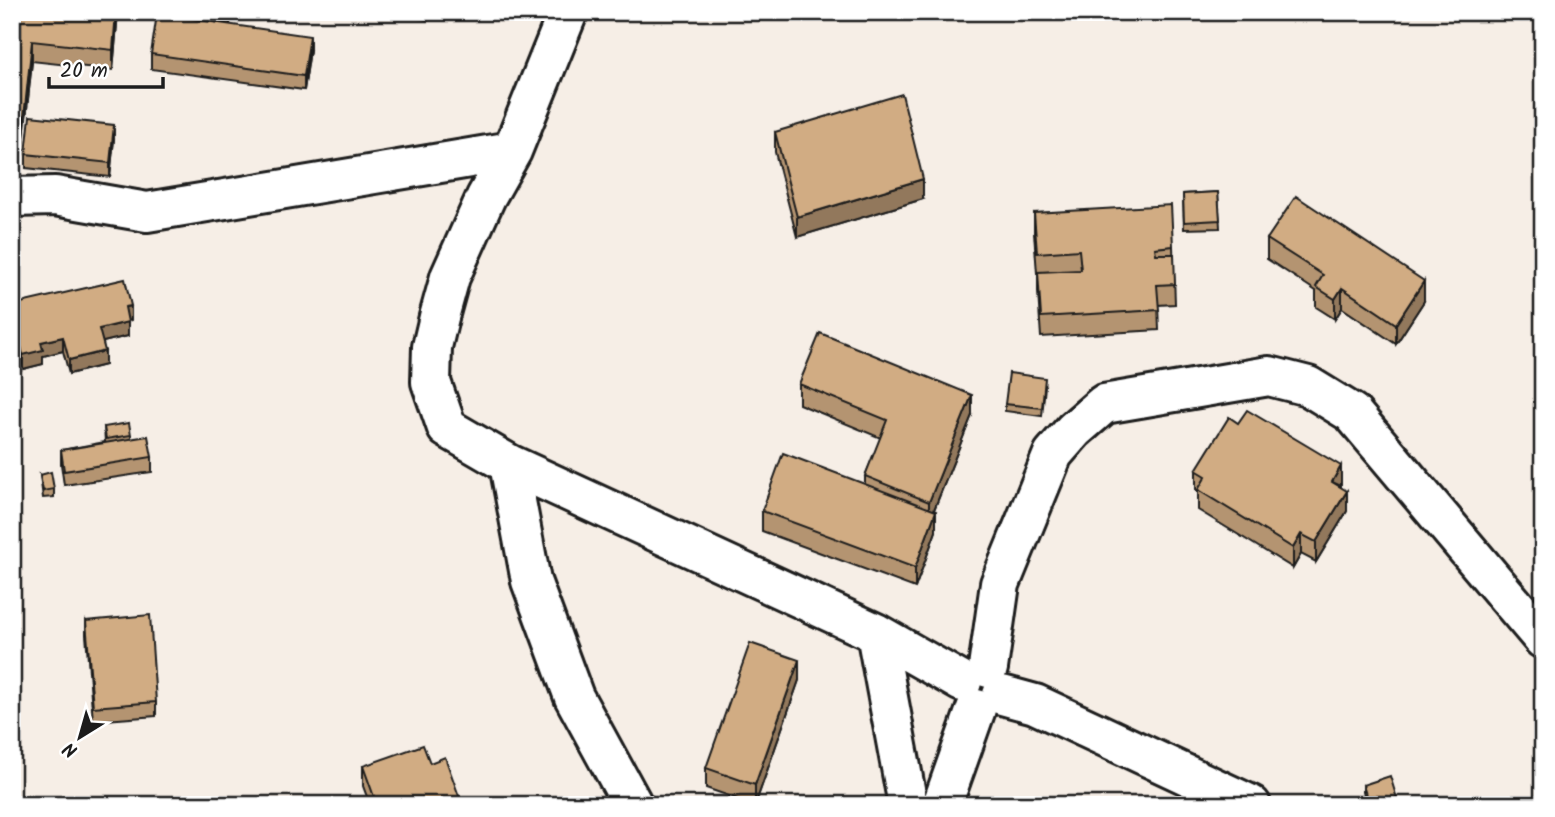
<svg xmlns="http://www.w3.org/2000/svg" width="1555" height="817" viewBox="0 0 1555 817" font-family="Kalam,sans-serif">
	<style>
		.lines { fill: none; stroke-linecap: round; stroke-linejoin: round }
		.minor-casing { stroke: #1c1c1c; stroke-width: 44 }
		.minor { stroke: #fff; stroke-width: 38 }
		.wall { fill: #b49471; stroke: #1c1c1c; stroke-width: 2 }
		.shaded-wall { fill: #92785c; stroke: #1c1c1c; stroke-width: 2 }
		.building { fill: #d1ac83; stroke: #1c1c1c; stroke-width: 2 }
	</style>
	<rect width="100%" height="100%" fill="#f6eee6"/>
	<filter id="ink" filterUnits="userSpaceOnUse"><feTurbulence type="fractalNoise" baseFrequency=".0143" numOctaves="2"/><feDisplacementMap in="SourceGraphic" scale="14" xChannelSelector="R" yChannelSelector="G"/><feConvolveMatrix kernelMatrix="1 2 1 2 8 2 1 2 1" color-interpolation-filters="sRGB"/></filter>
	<g filter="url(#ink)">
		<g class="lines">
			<defs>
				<path id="minor" d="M568 12 512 151 486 197 450 277 439 317 432 347 431 382 447 428 509 464 876 633 962 682
					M12 197 55 196 147 212 512 151
					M509 464 531 581 574 697 633 805
					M876 633 908 805
					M988 668 1000 584 1053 454 1074 430 1104 404 1269 376 1308 386 1352 413 1543 639
					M1002 695 1035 704 1251 805
					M942 805 976 709"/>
			</defs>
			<!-- minor casing -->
			<use href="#minor" class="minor-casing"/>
			<!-- minor -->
			<use href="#minor" class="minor"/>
		</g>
		<!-- wall -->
		<path class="wall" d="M12 12H118L113 70 32 61 21 166 12 165Z
			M165 12H232L230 24Z
			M388 12H430L428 20Z
			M310 50 304 90 151 69V54Z
			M775 132 923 199 797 237 775 152Z
			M114 139 110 177 26 168V154Z
			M1218 192 1220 228 1184 229 1183 194Z
			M1034 213 1173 246 1175 304 1158 305 1159 330 1041 337 1038 292V273H1037L1034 233Z
			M1267 239 1424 301 1396 344 1342 308 1335 319 1316 307V291L1267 259Z
			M12 305 131 320 128 321V336L103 342 105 365 69 374 63 351 43 356V364L23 369 18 347V357L12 358Z
			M799 384 972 415 934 510 936 531 915 588 762 531V511L865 484V476L881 438 799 404Z
			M1045 386 1042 416 1005 411V404Z
			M104 427 131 435V438L152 457V472L64 485 61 464V450L105 442Z
			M1196 470 1341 487 1347 511 1316 562 1301 554 1293 568 1198 510V491L1196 490Z
			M40 475 54 489V497L43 498Z
			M86 621 156 702V716L93 721 86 635Z
			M799 680 755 805 706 788V768Z
			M430 763 460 805H370L363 786V766Z
			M1363 785 1399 805H1367L1363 792Z"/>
		<!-- shaded-wall -->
		<path class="shaded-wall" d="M116 12H118L113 70V50Z
			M310 36V50L304 90V76Z
			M32 41V61L21 166V146Z
			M114 125V139L110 177V163Z
			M923 179V199L797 237V217Z
			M1424 281V301L1396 344V324Z
			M1342 288V308L1335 319V299Z
			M131 306V320L125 321V307Z
			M128 322V336L99 343V329Z
			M63 337V351L43 356V364L23 369V355L41 342Z
			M18 342V357L12 358V344Z
			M105 351V365L69 374V360Z
			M972 395V415L929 522V502Z
			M1341 466V486L1332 482Z
			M1347 491V511L1316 562V542Z
			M936 511V531L915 588V568Z
			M1301 534V554L1293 568V548Z
			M799 660V680L755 805V785Z
			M460 799V805H451V801Z"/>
		<!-- building -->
		<path class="building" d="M12 12H116L113 50 32 41 21 146 12 145Z
			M157 14 310 36 304 76 151 54Z
			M902 94 923 179 797 217 775 132Z
			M30 116 114 125 110 163 26 154Z
			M1218 192 1220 220 1184 222 1183 194Z
			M1296 196 1424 281 1396 324 1342 288 1335 299 1316 287 1323 275 1267 239Z
			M1171 205 1173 246 1155 248 1156 254H1174L1175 284 1157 285 1159 310 1041 317 1038 272 1081 270 1079 250 1037 253 1034 213Z
			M125 279 131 306 125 307 128 322 99 329 105 351 69 360 63 337 41 342 43 350 23 355 12 310V305Z
			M12 321 18 342 12 344Z
			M820 333 972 395 929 502 865 476 887 420 799 384Z
			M1009 373 1045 378 1042 408 1005 404Z
			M1247 410 1341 466 1332 482 1347 491 1316 542 1301 534 1293 548 1198 490 1206 476 1196 470 1229 417 1238 423Z
			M129 423 131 435 106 439 104 427Z
			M148 436 152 457 64 471 61 450Z
			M783 453 936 511 915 568 762 511Z
			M51 472 54 489 43 491 40 475Z
			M150 615 156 702 93 707 86 621Z
			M750 643 799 660 755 785 706 768Z
			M423 745 430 763 445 757 460 799 451 801 452 805H377L363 766Z
			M1390 776 1399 805H1369L1363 785Z
			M812 801 822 805H811Z"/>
	</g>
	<!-- margin -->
	<rect width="1555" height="817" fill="none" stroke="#fff" stroke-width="42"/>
	<rect x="21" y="21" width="1513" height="775" fill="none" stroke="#1c1c1c" stroke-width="2.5" filter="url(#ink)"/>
	<!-- north arrow -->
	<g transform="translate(80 737) rotate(217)" stroke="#ffffff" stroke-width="5" paint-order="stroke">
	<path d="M0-5L12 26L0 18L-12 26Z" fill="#1c1c1c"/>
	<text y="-10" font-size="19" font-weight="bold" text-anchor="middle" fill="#1c1c1c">N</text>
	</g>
	<!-- scale -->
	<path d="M49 77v10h114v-10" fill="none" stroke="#1c1c1c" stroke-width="3.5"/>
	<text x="60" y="77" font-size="21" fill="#1c1c1c" stroke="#ffffff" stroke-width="5" paint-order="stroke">20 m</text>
</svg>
